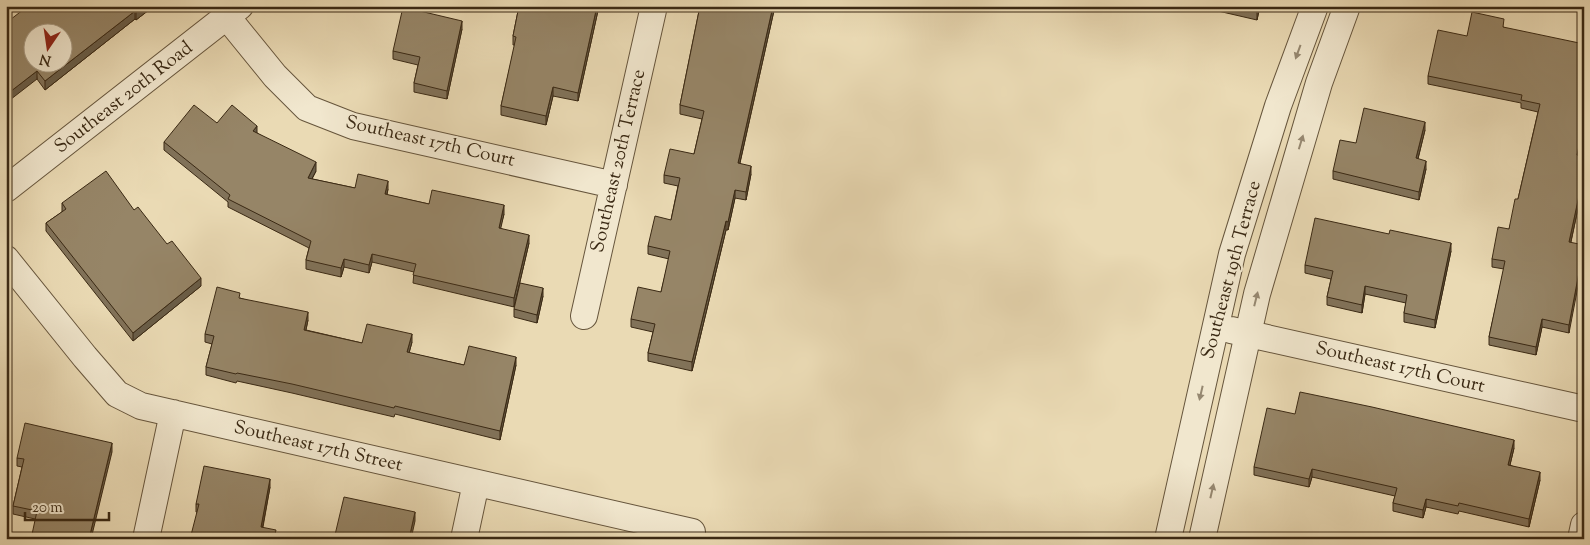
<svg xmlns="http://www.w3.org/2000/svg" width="1590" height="545" viewBox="0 0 1590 545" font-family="'Sorts Mill Goudy',serif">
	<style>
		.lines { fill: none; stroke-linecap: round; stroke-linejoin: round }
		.street-casing { stroke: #66553c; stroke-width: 28 }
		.street { stroke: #f1e7ce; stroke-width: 26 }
		.wall { fill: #817259; stroke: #3a2914 }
		.shaded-wall { fill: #695d48; stroke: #3a2914 }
		.building { fill: #968567; stroke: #3a2914; fill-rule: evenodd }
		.oneway { fill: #968871 }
		.labels { text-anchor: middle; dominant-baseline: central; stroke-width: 4; stroke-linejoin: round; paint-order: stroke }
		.street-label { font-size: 19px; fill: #3a2914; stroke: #f1e7ce }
	</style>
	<rect width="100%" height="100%" fill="#eadab4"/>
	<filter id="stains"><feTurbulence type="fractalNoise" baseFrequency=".004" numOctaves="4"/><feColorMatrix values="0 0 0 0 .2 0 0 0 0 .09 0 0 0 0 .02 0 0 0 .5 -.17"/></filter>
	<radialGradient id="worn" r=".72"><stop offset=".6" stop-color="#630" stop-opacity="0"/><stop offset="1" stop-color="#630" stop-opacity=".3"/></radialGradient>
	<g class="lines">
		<defs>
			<path id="street" d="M227 17 275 76 307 108 353 126 614 185
				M6 189 240 6
				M6 259 85 357 117 394 141 406 692 532
				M584 316 654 6
				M1231 330 1584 409
				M146 539 173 413
				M464 539 476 483
				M1168 539 1232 254 1278 106 1315 6
				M1202 539 1257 294 1319 83 1347 6
				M1581 539 1584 525"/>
		</defs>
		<!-- street casing -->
		<use href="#street" class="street-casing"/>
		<!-- street -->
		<use href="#street" class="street"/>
	</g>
	<!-- wall -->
	<path class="wall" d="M28 6H154L136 20 135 19 45 90 37 79Z
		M519 6H599L578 101 553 96 546 125 501 115V106L515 45H513V36Z
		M700 6H775L740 163 751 174 746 200 735 198 728 230H726L692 371 648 361V353L653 332 631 327V319L661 292 669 259 648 254V246L671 220 678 186 664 183V175L694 154 702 119 680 114V105Z
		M1218 6H1260L1257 20 1218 11Z
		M1504 27 1578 156 1584 157V200L1580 199 1571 242 1569 333 1542 327 1536 355 1489 345V337L1504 269 1492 267V259L1509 229 1518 199 1538 112 1521 108V103L1428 84V76L1467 36Z
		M462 29 447 99 414 92V83L418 65 393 59V51Z
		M217 123 257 133 316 171 312 179 355 188 388 189 387 195 429 204 504 214 500 228 529 243 514 307 413 283 414 272 372 262 369 273 344 267 341 277 306 269V260L309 248 228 207V202L164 150V142Z
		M1425 130 1418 159 1426 169 1419 200 1333 179V171L1356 143Z
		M62 203 134 210 201 286 133 341 46 231V223L62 212Z
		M1451 251 1435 328 1404 322V313L1406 303 1365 294 1362 313 1327 305V297L1331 279 1305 273V265Z
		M543 296 537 323 514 317V309Z
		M240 298 308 320 306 330 362 343 412 342 409 353 464 365H516L500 440 395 414 394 417 292 393 237 381 236 383 206 375V367L212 344 205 342V334Z
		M1295 414 1514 448 1510 465 1540 480 1529 527 1459 511 1458 514 1426 507 1423 518 1393 511V503L1395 496 1312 477 1309 487 1254 475V467Z
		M112 452 35 519 13 514V506L22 467 17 466V458Z
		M270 487 263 527 196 512V504Z"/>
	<!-- shaded-wall -->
	<path class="shaded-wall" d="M144 6H154L136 20V12Z
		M597 6H599L578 101V93Z
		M773 6H775L738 171V163Z
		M1258 6H1260L1257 20V12Z
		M135 11V19L45 90V81Z
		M462 21V29L447 99V91Z
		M37 71V79L6 103V95Z
		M553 87V96L546 125V116Z
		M1425 122V130L1416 166V158Z
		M1584 123V131L1577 164V155Z
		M257 126V134L253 131Z
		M1426 161V169L1419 200V192Z
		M316 162V171L308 186V178Z
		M751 166V174L746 200V192Z
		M388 181V189L385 202V194Z
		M735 190V198L728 230V222Z
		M1580 191V199L1569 250V242Z
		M504 205V214L499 236V228Z
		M726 221V230L692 371V362Z
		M529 235V243L514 307V298Z
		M1451 243V251L1435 328V320Z
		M1584 246V255L1569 333V325Z
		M372 254V262L369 273V265Z
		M344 259V267L341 277V268Z
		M201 278V286L133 341V333Z
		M1365 286V294L1362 313V305Z
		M543 288V296L537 323V315Z
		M308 312V320L304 338V330Z
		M1542 319V327L1536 355V347Z
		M412 334V342L407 360V352Z
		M516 357V365L500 440V431Z
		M1514 440V448L1508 473V465Z
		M112 443V452L91 539H89Z
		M1312 469V477L1309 487V479Z
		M1540 472V480L1529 527V519Z
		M270 479V487L261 535V527Z
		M1426 499V507L1423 518V510Z
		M415 512V521L411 539H409Z"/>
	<!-- building -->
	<path class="building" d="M28 6H144L136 12 135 11 45 81 37 71 6 95V23ZM32 32H62V62H32Z
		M519 6H597L578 93 553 87 546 116 501 106 516 37 513 36Z
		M700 6H773L738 163 751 166 746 192 735 190 728 222 726 221 692 362 648 353 655 324 631 319 638 287 661 292 670 251 648 246 655 216 671 220 680 178 664 175 670 149 694 154 704 111 680 105Z
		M1233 6H1258L1257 12Z
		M403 7 462 21 447 91 414 83 420 57 393 51Z
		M1472 12 1504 19 1503 27 1584 44V123L1577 155 1584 157V192L1580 191 1569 242 1584 245V246L1569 325 1542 319 1536 347 1489 337 1505 261 1492 259 1498 227 1509 229 1515 199H1518L1540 104 1521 100 1522 95 1428 76 1438 30 1467 36Z
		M194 105 217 123 232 105 257 126 253 131 316 162 308 178 355 188 358 174 388 181 385 194 429 204 432 190 504 205 499 228 529 235 514 298 413 275 416 264 372 254 369 265 344 259 341 268 306 260 311 241 228 199 230 195 164 142Z
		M1364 108 1425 122 1416 158 1426 161 1419 192 1333 171 1340 140 1356 143Z
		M106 171 134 210 138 207 167 244 172 241 201 278 133 333 46 223 66 209 62 203Z
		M1315 218 1389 234 1390 230 1451 243 1435 320 1404 313 1407 295 1365 286 1362 305 1327 297 1333 271 1305 265Z
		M520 283 543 288 537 315 514 309Z
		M217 287 240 293 239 298 308 312 304 330 362 343 367 324 412 334 407 352 464 365 469 346 516 357 500 431 395 406 394 408 292 384 237 373 236 374 206 367 214 336 205 334Z
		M1300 392 1372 407 1514 440 1508 465 1540 472 1529 519 1459 503 1458 506 1426 499 1423 510 1393 503 1397 488 1312 469 1309 479 1254 467 1267 408 1295 414Z
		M25 423 112 443 89 539H31L37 511 13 506 24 459 17 458Z
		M204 466 270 479 261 527 276 530 274 539H190L199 504H196Z
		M344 497 415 512 409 539H324V537L334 539Z"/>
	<!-- one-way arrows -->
	<defs><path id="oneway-solid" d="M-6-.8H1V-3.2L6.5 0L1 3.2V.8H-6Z" transform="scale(1.25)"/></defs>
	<g class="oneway">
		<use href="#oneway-solid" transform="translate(1298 52) rotate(110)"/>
		<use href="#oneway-solid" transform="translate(1301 142) rotate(-73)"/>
		<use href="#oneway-solid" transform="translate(1256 299) rotate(-76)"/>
		<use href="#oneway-solid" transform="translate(1201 393) rotate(103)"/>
		<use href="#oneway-solid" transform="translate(1212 491) rotate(-77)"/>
	</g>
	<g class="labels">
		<!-- street labels -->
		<g class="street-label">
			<text transform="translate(124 98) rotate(-38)">Southeast 20th Road</text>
			<text transform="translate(430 142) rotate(13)">Southeast 17th Court</text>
			<text transform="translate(619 161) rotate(-77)">Southeast 20th Terrace</text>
			<text transform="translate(1232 270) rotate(-75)">Southeast 19th Terrace</text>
			<text transform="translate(1400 368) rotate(13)">Southeast 17th Court</text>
			<text transform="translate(318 447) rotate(13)">Southeast 17th Street</text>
		</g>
	</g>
	<!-- margin -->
	<rect width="1590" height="545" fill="none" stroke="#eadab4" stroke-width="25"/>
	<rect x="8" y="8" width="1575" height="530" fill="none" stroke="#3a2914" stroke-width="2.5"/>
	<rect x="12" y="12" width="1565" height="520" fill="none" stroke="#3a2914"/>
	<!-- north arrow -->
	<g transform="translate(48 48) rotate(193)"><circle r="24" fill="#f1e7ce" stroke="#a89b84"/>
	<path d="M0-4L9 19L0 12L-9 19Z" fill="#8f2418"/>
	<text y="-8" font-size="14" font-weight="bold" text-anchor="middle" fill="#3a2914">N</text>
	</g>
	<!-- scale -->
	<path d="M25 512v8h84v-8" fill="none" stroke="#3a2914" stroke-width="2.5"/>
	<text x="32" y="512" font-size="15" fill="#3a2914" stroke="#f1e7ce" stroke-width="4" paint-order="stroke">20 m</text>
	<rect width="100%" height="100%" filter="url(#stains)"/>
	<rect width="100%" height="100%" fill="url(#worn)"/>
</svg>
